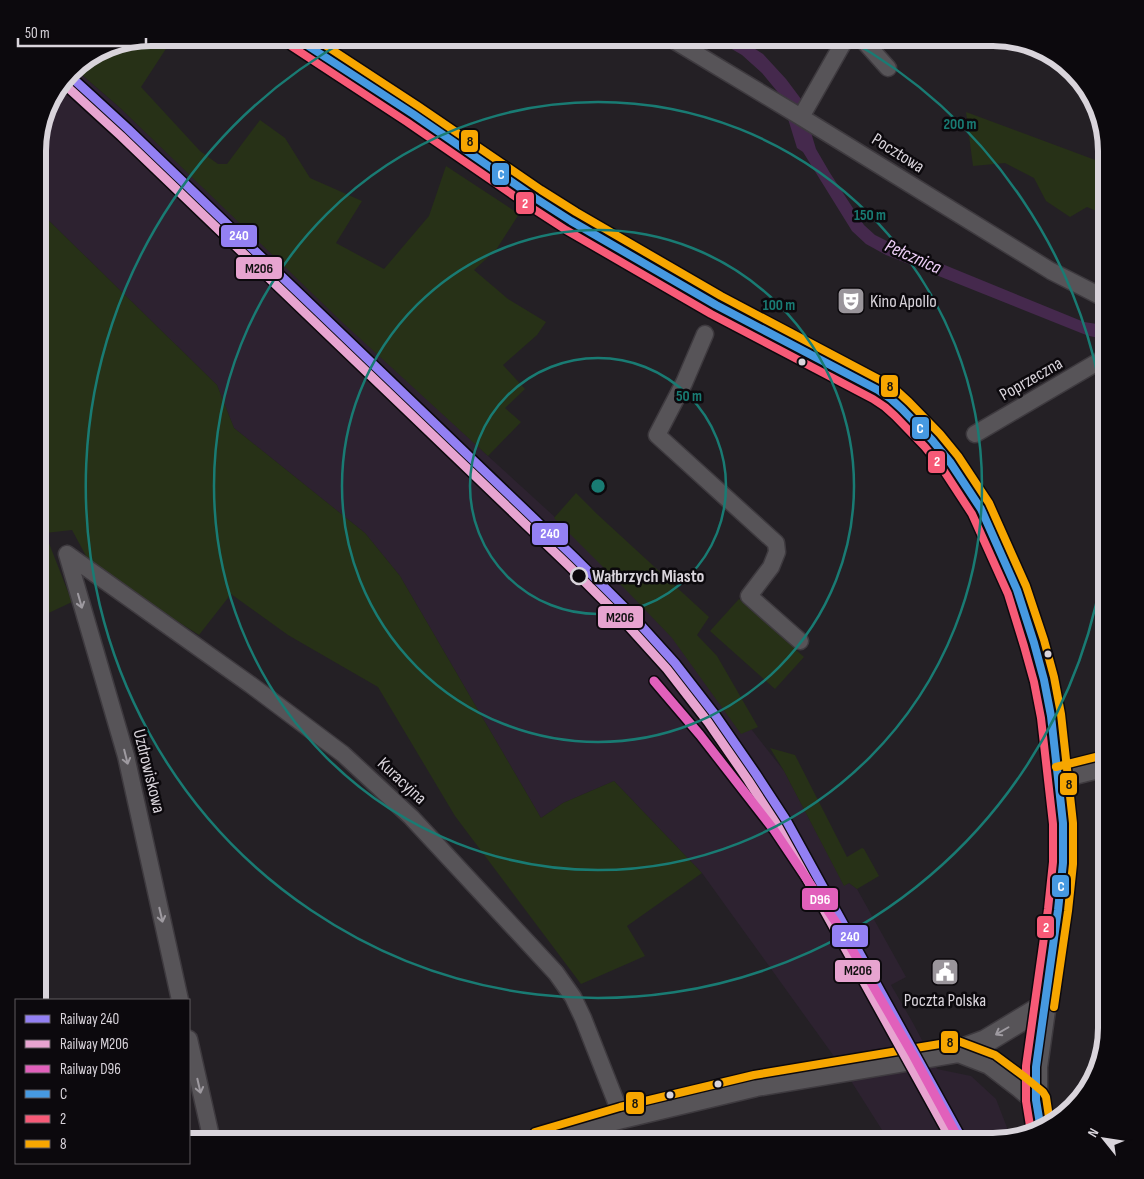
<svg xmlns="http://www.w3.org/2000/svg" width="1144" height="1179" viewBox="0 0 1144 1179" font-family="'Sofia Sans Condensed',sans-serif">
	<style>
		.built { fill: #2d2230 }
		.green { fill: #273117 }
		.water { fill: #45294d }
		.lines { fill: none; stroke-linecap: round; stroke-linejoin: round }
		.minor-casing { stroke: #3e3a3f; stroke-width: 19 }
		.secondary-casing { stroke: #3e3a3f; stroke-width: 25 }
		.minor { stroke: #575458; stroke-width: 16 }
		.secondary { stroke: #575458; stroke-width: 22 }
		.bus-1-casing { stroke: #0c090d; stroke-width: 11 }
		.bus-2-casing { stroke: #0c090d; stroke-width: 11 }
		.bus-3-casing { stroke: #0c090d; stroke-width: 11 }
		.bus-1 { stroke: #4699e1; stroke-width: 8 }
		.bus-2 { stroke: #f75a77; stroke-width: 8 }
		.bus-3 { stroke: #f7a600; stroke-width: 8 }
		.rail-1-casing { stroke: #0c090d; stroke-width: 12 }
		.rail-2-casing { stroke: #0c090d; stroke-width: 12 }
		.rail-3-casing { stroke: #0c090d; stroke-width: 12 }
		.rail-1 { stroke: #9380f3; stroke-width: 9 }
		.rail-2 { stroke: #e7a4d0; stroke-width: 9 }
		.rail-3 { stroke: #e160bb; stroke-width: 9 }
		.oneway { stroke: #9e9aa0 }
		.ring { fill: none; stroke: #197b73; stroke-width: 2.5 }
		.bus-dot { fill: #d9d4db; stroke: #0c090d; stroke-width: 2 }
		.stop-dot { fill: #0c090d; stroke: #d9d4db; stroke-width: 2.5 }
		.labels { text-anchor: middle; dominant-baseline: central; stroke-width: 5; stroke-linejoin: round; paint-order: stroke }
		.street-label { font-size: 18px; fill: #d9d4db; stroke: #0c090d }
		.poi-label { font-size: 18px; fill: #d9d4db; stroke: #0c090d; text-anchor: start }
		.stop-label { font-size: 18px; font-weight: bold; fill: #d9d4db; stroke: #0c090d; text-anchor: start }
		.water-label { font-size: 19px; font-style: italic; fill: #eecff8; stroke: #0c090d }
		.rim { fill: none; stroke: #d9d4db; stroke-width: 6 }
		.centre { fill: #197b73; stroke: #0c090d; stroke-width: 2.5 }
		.ring-label { font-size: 15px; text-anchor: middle; font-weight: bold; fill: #197b73; stroke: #0c090d; stroke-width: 5; stroke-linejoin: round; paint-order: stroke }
		.line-badge { stroke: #0c090d; stroke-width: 2 }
		.badge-label { font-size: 14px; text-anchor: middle; font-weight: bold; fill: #fff }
		.pale-badge-label { font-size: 14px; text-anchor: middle; font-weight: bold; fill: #111 }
	</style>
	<rect width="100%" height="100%" fill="#242025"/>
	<!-- built -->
	<path class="built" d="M74 68 119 107 488 456 661 614 784 771 844 885 849 883 857 889 906 977 891 985 913 1023 937 1069 971 1076 996 1099 1011 1138 993 1141H889L846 1073 702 873 614 781 563 803 541 818 400 576 365 533 234 428 217 385 38 210V144L49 101Z"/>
	<!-- green -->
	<path class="green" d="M148 38H173L141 87 200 151 218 164H227L260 120 285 138 310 178 362 201 336 243 384 269 429 216 446 166 519 214 496 250 474 270 508 299 546 322 537 335 503 365 525 389 505 408 521 422 488 456 343 323 118 106 74 68 76 66 108 46 139 40 143 43Z
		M966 112 1106 164V215L1087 207 1070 217 1046 201 1034 178 1005 163 973 166Z
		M38 210 217 385 234 428 365 533 400 576 541 818 563 803 614 781 702 873 627 926 645 956 581 984 455 816 378 687 288 635 231 594 199 635 92 567 72 530 45 533 72 602 38 618Z
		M576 493 597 514 709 617 697 635 717 656 758 727 741 734 672 638 627 591 554 518Z
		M739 599 804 657 775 689 710 631Z
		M770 748 795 755 847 857 862 848 864 849 879 876 857 889 849 883 844 886 784 771Z"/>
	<!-- water -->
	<path class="water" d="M713 38H738L763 54 786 79 801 99 816 149 830 173 864 225 875 235 891 243 1084 322 1097 324 1106 321V337C1098 339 1089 336 1081 333L886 255 866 244 852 231 803 152 797 148 781 96 762 73 742 55Z"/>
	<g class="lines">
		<defs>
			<path id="minor" d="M670 38 801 117 1051 271 1106 299
				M861 38 888 68
				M801 117 846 38
				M705 334 684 383 657 435 776 543 777 552 771 567 749 596 800 641
				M975 434 1106 357
				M67 554 251 685 343 754 411 817 556 973 573 997 583 1018 622 1117
				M67 554 126 756 180 1000
				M189 1039 212 1141"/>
			<path id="secondary" d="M296 38 413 114 535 198 571 221 716 305 878 390 891 399 902 409 932 440 950 462 981 509 1017 590 1034 643 1044 680 1051 716 1055 749 1063 823V863L1058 910 1036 1067V1100L1041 1130
				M1058 777 1106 765
				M959 1051 990 1063 1020 1086 1036 1100
				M538 1141 547 1138 622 1117 756 1085 959 1051 986 1041 1044 1006"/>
		</defs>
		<!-- minor casing -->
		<use href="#minor" class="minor-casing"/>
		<!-- secondary casing -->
		<use href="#secondary" class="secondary-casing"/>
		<!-- minor -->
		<use href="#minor" class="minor"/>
		<!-- secondary -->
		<use href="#secondary" class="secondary"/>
		<defs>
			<path id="bus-1" d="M296 38 413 114 535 198 571 221 716 305 878 390 891 399 902 409 932 440 950 462 981 509 1017 590 1034 643 1044 680 1051 716 1063 823V863L1058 910 1036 1067V1100L1041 1130"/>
			<path id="bus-2" d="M291 46 407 122 529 206 566 230 711 314 873 399 885 407 895 416 925 447 942 468 972 514 1008 594 1024 646 1034 682 1041 718 1053 824V862L1048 909 1026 1066V1101L1031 1132"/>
			<path id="bus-3" d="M314 38 418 106 541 190 576 212 721 296 884 382 897 391 909 402 940 434 958 456 989 503 1026 586 1044 640 1054 677 1061 714 1073 823V864L1068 911 1054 1007
				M1056 767 1104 755
				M535 1132 620 1107 754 1075 958 1041 995 1055 1026 1078 1043 1092 1046 1097 1050 1124"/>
		</defs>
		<!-- bus-1 casing -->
		<use href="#bus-1" class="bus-1-casing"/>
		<!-- bus-2 casing -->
		<use href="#bus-2" class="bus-2-casing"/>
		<!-- bus-3 casing -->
		<use href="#bus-3" class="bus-3-casing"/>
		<!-- bus-1 -->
		<use href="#bus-1" class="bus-1"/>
		<!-- bus-2 -->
		<use href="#bus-2" class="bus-2"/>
		<!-- bus-3 -->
		<use href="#bus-3" class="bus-3"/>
		<defs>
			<path id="rail-1" d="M69 75 128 129 575 558 628 611 675 663 716 716 756 774 786 820 963 1141"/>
			<path id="rail-2" d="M63 83 121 136 568 565 621 618 667 669 708 722 748 780 777 825 952 1141"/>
			<path id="rail-3" d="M654 681 700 735 774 830 839 927 913 1055 957 1136"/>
		</defs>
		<!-- rail-1 casing -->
		<use href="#rail-1" class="rail-1-casing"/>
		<!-- rail-2 casing -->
		<use href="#rail-2" class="rail-2-casing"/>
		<!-- rail-3 casing -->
		<use href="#rail-3" class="rail-3-casing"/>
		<!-- rail-1 -->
		<use href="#rail-1" class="rail-1"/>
		<!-- rail-2 -->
		<use href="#rail-2" class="rail-2"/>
		<!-- rail-3 -->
		<use href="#rail-3" class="rail-3"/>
	</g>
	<!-- one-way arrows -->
	<defs><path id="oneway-shaft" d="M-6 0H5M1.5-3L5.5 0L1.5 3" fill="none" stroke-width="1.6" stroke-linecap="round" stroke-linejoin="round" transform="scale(1.25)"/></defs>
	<g class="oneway">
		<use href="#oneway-shaft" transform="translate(80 601) rotate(74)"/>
		<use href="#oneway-shaft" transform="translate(126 757) rotate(76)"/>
		<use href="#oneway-shaft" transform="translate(161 915) rotate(77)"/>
		<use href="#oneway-shaft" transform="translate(1002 1031) rotate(150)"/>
		<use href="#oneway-shaft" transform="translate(199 1086) rotate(77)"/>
	</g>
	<!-- distance rings -->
	<g class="ring">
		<circle cx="598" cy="486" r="128"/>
		<circle cx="598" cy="486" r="256"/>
		<circle cx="598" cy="486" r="384"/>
		<path d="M1106 548A512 512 0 1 1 350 38M846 38A512 512 0 0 1 1106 424"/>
	</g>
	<!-- icons -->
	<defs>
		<symbol id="theatre-square" viewBox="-11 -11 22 22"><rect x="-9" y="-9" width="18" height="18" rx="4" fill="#9a959b" stroke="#0c090d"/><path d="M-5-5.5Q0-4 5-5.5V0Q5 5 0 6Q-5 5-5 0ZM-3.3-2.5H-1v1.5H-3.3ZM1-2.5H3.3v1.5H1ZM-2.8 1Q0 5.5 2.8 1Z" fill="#fff"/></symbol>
		<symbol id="civic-square" viewBox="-11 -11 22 22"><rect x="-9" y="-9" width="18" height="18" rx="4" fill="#9a959b" stroke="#0c090d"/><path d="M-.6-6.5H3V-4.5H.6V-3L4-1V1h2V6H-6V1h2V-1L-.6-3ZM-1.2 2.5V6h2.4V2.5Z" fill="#fff"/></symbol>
	</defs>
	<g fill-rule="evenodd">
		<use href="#theatre-square" x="835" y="285" width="32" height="32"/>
		<use href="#civic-square" x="929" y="956" width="32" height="32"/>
	</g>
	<!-- markers -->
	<g class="bus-dot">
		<circle cx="802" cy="362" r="4.5"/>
		<circle cx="1048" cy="654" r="4.5"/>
		<circle cx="718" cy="1084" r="4.5"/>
		<circle cx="670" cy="1095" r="4.5"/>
	</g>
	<circle class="stop-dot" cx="579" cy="576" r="8"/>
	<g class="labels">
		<!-- street labels -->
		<g class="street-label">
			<text transform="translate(898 153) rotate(32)">Pocztowa</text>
			<text transform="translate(1031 379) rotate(-30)">Poprzeczna</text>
			<text transform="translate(149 771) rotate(76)">Uzdrowiskowa</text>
			<text transform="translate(402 781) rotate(43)">Kuracyjna</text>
		</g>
		<!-- poi labels -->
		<g class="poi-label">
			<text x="870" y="301">Kino Apollo</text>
			<text x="945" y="1000" text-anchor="middle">Poczta Polska</text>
		</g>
		<!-- stop labels -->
		<g class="stop-label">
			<text x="592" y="576">Wałbrzych Miasto</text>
		</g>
		<!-- water labels -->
		<g class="water-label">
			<text transform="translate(913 257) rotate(24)">Pełcznica</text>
		</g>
	</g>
	<!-- crop -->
	<path d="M0 0H1144V1179H0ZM151 46H993A105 105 0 0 1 1098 151V1028A105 105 0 0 1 993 1133H151A105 105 0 0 1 46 1028V151A105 105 0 0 1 151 46Z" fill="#0c090d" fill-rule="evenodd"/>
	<path class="rim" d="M151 46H993A105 105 0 0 1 1098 151V1028A105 105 0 0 1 993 1133H151A105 105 0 0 1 46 1028V151A105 105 0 0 1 151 46Z"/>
	<circle cx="598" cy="486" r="8" class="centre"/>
	<g class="ring-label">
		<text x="960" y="129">200 m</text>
		<text x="870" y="220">150 m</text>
		<text x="779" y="310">100 m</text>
		<text x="689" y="401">50 m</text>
	</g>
	<g class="line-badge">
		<rect x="460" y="129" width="19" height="24" rx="5" fill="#f7a600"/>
		<rect x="491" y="162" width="19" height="24" rx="5" fill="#4699e1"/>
		<rect x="515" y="191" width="20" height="24" rx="5" fill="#f75a77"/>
		<rect x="220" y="224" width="38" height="24" rx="5" fill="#9380f3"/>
		<rect x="235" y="256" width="48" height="24" rx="5" fill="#e7a4d0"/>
		<rect x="880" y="374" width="19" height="24" rx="5" fill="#f7a600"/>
		<rect x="911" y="416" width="19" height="24" rx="5" fill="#4699e1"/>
		<rect x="927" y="450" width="19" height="24" rx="5" fill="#f75a77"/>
		<rect x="531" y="522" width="38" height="24" rx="5" fill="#9380f3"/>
		<rect x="597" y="605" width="47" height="24" rx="5" fill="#e7a4d0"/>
		<rect x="1059" y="772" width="19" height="24" rx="5" fill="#f7a600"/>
		<rect x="1051" y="874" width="19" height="24" rx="5" fill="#4699e1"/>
		<rect x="801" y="887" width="38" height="24" rx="5" fill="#e160bb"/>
		<rect x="1036" y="915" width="19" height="24" rx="5" fill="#f75a77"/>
		<rect x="831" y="924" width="38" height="24" rx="5" fill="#9380f3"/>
		<rect x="834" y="959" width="47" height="24" rx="5" fill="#e7a4d0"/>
		<rect x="940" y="1030" width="19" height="24" rx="5" fill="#f7a600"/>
		<rect x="625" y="1091" width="20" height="24" rx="5" fill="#f7a600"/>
	</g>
	<g class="badge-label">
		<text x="501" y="179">C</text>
		<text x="525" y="208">2</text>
		<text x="239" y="240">240</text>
		<text x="920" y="433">C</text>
		<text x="937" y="466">2</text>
		<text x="550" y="538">240</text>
		<text x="1061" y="891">C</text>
		<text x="820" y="904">D96</text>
		<text x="1046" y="932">2</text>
		<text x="850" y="941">240</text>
	</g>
	<g class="pale-badge-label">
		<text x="470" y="146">8</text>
		<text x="259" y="273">M206</text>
		<text x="890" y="391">8</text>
		<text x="620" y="622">M206</text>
		<text x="1069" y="789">8</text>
		<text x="858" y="975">M206</text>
		<text x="950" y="1047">8</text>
		<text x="635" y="1108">8</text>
	</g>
	<!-- legend -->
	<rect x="15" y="999" width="175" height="165" fill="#0c090d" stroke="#5e5a5f"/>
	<rect x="25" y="1015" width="25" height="8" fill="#9380f3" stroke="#5e5a5f"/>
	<text x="60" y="1024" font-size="15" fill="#d9d4db">Railway 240</text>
	<rect x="25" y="1040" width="25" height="8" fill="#e7a4d0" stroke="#5e5a5f"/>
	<text x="60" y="1049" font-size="15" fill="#d9d4db">Railway M206</text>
	<rect x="25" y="1065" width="25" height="8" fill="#e160bb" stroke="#5e5a5f"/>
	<text x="60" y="1074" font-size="15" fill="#d9d4db">Railway D96</text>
	<rect x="25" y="1090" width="25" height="8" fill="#4699e1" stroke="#5e5a5f"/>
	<text x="60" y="1099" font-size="15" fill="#d9d4db">C</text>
	<rect x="25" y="1115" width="25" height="8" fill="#f75a77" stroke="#5e5a5f"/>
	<text x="60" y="1124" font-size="15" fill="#d9d4db">2</text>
	<rect x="25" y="1140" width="25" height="8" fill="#f7a600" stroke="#5e5a5f"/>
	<text x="60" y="1149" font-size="15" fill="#d9d4db">8</text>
	<!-- north arrow -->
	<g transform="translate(1104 1139) rotate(300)" stroke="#0c090d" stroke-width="4" paint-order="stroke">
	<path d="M0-4L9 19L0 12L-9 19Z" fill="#d9d4db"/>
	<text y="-8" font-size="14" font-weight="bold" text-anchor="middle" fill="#d9d4db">N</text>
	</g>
	<!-- scale -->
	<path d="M18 38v8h128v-8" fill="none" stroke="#d9d4db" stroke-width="2.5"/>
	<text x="25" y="38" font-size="15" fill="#d9d4db" stroke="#0c090d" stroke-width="4" paint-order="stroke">50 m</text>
</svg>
